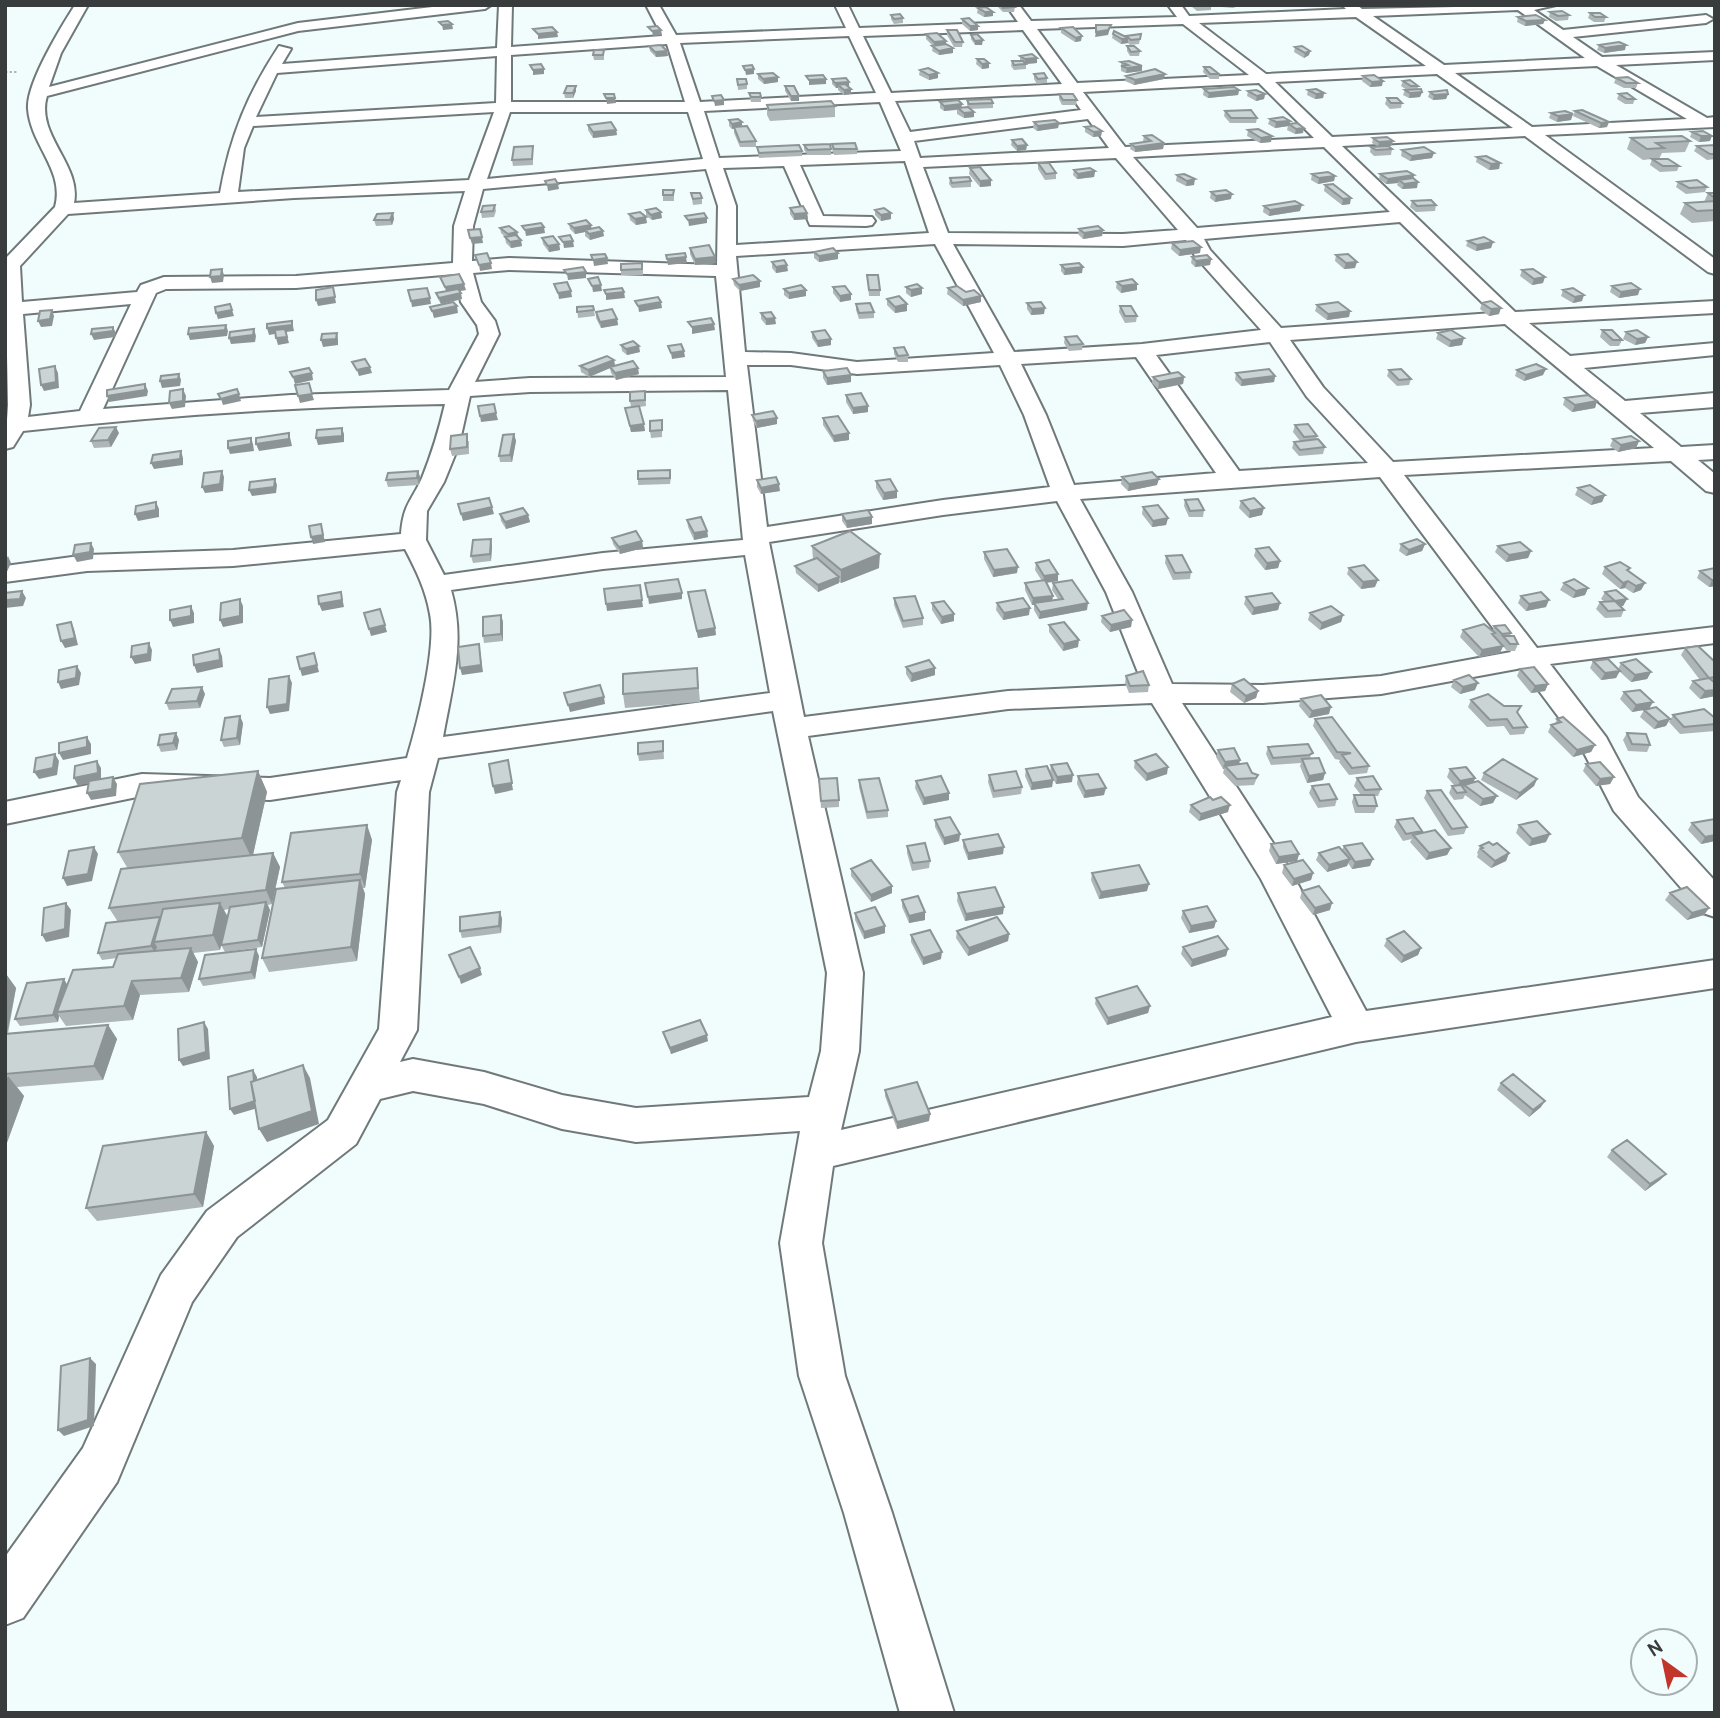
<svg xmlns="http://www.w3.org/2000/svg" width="1720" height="1718" viewBox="0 0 1720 1718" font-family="Cabin,sans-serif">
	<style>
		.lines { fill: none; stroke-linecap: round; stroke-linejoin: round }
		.street-casing { stroke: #70797a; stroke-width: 4 }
		.path { stroke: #b0b8b9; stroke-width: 2; stroke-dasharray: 2.5 2; stroke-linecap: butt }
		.street { fill: #fff; fill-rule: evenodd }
		.wall { fill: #aeb6b7; fill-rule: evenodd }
		.shaded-wall { fill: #8d9495 }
		.building { fill: #cad4d5; stroke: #8d9495; stroke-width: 2 }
	</style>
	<rect width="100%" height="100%" fill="#f1fcfd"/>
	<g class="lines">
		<defs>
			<path id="street" d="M75 5H88L61 53 49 87 298 23 449 5H491L485 9 298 31 47 96C35 135 82 165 74 203L220 193C230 136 248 93 279 46L291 49 282 64 497 48 499 5H512L511 47 662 36 646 5H659L676 35 846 28 835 5H848L859 28 1018 22 1006 5H1019L1031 21 1177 17 1168 5H1181L1189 16 1346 9 1342 5H1357L1362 9 1556 5 1534 10 1563 30 1706 15 1713 19 1706 23 1573 37 1602 57 1715 52V60L1616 65 1707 118 1715 117V127L1545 135 1715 259V274L1708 272 1525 136 1342 146 1515 312 1715 301V313L1529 323 1570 356 1715 343V355L1584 368 1625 401 1715 393V407L1640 413 1681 447 1715 445V459L1698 460 1715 474V493L1706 491 1671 461 1404 475 1537 648 1715 627V643L1550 664 1606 737 1638 797 1715 881V917L1703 913 1614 811 1581 747 1522 668 1381 694 1263 703H1182L1288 866 1366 1011 1715 960V988L1356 1042 833 1166 822 1243 845 1376 892 1513 954 1713H900L844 1513 799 1376 780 1243 800 1131 636 1142 562 1129 484 1104 413 1091 380 1099 356 1144 237 1237 192 1302 117 1482 23 1618 5 1625V1557L83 1448 161 1275 207 1211 328 1120 379 1029 397 792 401 780 270 800 142 796 5 824V802L142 774 270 778 407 758C417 725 437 647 430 614 426 590 416 570 405 549L233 566 87 571 5 582V566L87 555 233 550 401 534C403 505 411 502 422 478 432 453 439 430 445 404 304 406 163 415 23 431L13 447 5 449 8 405 5 259 55 207C65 170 31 146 28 109 26 84 61 27 75 5ZM1518 10 1585 58 1444 65 1373 16ZM1356 17 1426 66 1266 74 1199 23ZM1183 24 1249 75 1077 83 1037 29ZM1023 30 1062 84 891 93 863 36ZM849 36 876 93 700 102 680 43ZM667 44 685 102H511V55ZM497 56 496 103 256 117 277 73ZM1597 66 1687 119 1532 127 1455 73ZM1437 74 1513 128 1332 137 1275 82ZM1259 83 1314 138 1125 147 1083 92ZM1069 93 1081 110 910 132 895 101ZM880 102 901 151 719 158 704 111ZM494 112 469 180 238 192 244 148 253 126ZM510 112H688L703 159 487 179ZM1088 119 1109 148 920 158 914 141ZM1324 147 1390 212 1197 228 1133 157ZM1116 158 1178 230 1123 234 948 233 923 167ZM905 161 929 233 736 245V206L723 168 784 166 810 225 866 226 872 225 875 221 872 217 823 216 800 165ZM706 169 718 206 717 265 509 258 472 261 473 226 483 189ZM465 191 454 226 453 263 296 276 164 277 141 285 137 292 22 302 20 266 68 214 294 198ZM1400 222 1493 313 1281 328 1210 250 1204 239ZM1186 240 1195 256 1261 330 1142 344 1014 352 953 244 1123 246ZM935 244 994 353 857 362 791 353 745 352 736 256ZM509 270 716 276 726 377 530 378 475 382 499 334 495 321 481 302 473 273ZM454 274 461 302 477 325 479 334 449 390 291 395 103 409 156 293 166 289 296 288ZM131 304 80 411 28 417 30 405 23 314ZM1505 324 1654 448 1393 462 1323 387 1290 340ZM1270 342 1307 397 1368 463 1239 471 1156 355ZM1136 357 1216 473 1074 485 1046 415 1021 364ZM747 365H791L857 374 1000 365 1024 415 1050 487 943 500 767 527ZM728 390 743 540 603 553 444 575 426 540 427 511 444 482 459 445 470 396 530 392ZM1380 477 1511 652 1381 676 1263 685 1172 684 1132 592 1080 499ZM1057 501 1106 592 1143 685 1008 691 804 717 769 542 943 515ZM745 555 770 693 443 737C452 686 466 642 451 590L603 569ZM1152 703 1261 879 1332 1017 841 1130 859 1051 863 973 808 736 1008 709ZM773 711 827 973 821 1051 809 1097 636 1108 562 1095 484 1072 413 1059 400 1062 417 1030 429 792 438 758Z"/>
		</defs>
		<!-- street casing -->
		<use href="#street" class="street-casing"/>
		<!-- path -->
		<path class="path" d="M5 72H18"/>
		<!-- street -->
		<use href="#street" class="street"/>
	</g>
	<!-- wall -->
	<path class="wall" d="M996 5H1013L1015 7 1014 12H1003Z
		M1211 5V10L1197 11 1191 6Z
		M1222 5H1241L1233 8 1222 7Z
		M978 8 993 12V16L984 17 977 13Z
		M1550 12 1569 15 1568 20 1556 21 1549 17Z
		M1590 13 1606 17 1604 22H1594L1588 18Z
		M891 15 903 18V23L894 24 891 19Z
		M1518 17 1545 20 1543 24 1525 26 1517 22Z
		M962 19 978 26V30L970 31 962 24Z
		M1061 28 1081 41 1075 42 1061 33Z
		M947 30 963 42 962 47H954L947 35Z
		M926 34 953 48V53L939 55 932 51 933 46 926 39Z
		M1113 34 1126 37V36L1141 34 1139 44 1130 45 1128 43 1121 44 1112 38Z
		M971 35 982 45H975L971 39Z
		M1599 45 1625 50 1604 53 1597 50Z
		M649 46 667 51 668 56 656 57 650 51Z
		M1127 46 1140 51 1139 56H1130L1127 51Z
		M1295 47 1310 51 1309 55 1304 58 1294 52Z
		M604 50V60H594L593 55Z
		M1020 56 1037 63 1026 64V69L1014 70 1011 66 1012 61 1020 60Z
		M977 59 989 63V68L982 69 976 64Z
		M1121 62 1142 71 1126 73 1121 71Z
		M1204 67 1219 74V79H1210L1203 72Z
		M920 70 938 73V78L929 80 919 75Z
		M758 74 778 77V82L764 84 758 79Z
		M1034 74 1047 78V83L1037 84 1034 79Z
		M1126 76 1164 79 1134 85 1125 81Z
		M1363 76 1382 86 1370 87 1362 81Z
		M1616 78 1638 83 1636 88H1624L1614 83Z
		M737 79 747 84V89L738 90Z
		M832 79 849 82V87L851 94 844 95 838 90V88H836L832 84Z
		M1403 81 1418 86V89L1422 92 1420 97 1409 98 1403 95 1405 90H1407L1401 86Z
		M785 86 799 101H791L785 91Z
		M1204 89 1239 90 1238 95 1208 98 1203 95Z
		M1308 90 1324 93 1323 98 1315 99 1307 95Z
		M576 91 573 98H565L564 93Z
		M1248 91 1265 94 1264 99 1256 101 1247 96Z
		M1430 92 1448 94 1446 99 1433 100 1428 97Z
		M749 93 761 97V102H751Z
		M1059 94 1077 100 1076 105H1062L1059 99Z
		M1619 94 1635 99 1633 104H1625L1617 99Z
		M1387 98 1402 103 1401 108 1390 109 1385 104Z
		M967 100 993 103V108L970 109 974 112V117L964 118 957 114V110L944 111 940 108V102L962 104 961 108 968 107 967 105Z
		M767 105 835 106V117L770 121 767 115Z
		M1582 110 1607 127 1599 128 1573 116 1575 111Z
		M1225 111 1257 118 1256 123H1230L1224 116Z
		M1551 113 1571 120 1557 122 1549 118Z
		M1270 119 1290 121 1289 124 1303 133 1295 134 1287 130 1288 126 1275 128 1268 124Z
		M729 120 742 126 756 141V147H740L734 133V129H732L729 126Z
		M1034 122 1059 123 1058 128 1037 131 1033 128Z
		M588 125 616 130 617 135 593 138 588 130Z
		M1085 127 1102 131 1101 136 1093 137 1085 132Z
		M1248 130 1271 142 1260 143 1247 136Z
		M1692 132 1710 141 1699 142 1690 137Z
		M1144 136 1164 143 1163 149 1135 152 1130 149 1131 144 1144 142 1143 141Z
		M1373 138 1393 141 1391 146H1389L1392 149 1391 155 1374 156 1370 152 1371 147 1377 146 1372 143Z
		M1631 138 1690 141 1685 152 1662 153 1659 159 1679 166 1677 171 1660 172 1650 165 1652 159 1643 160 1627 149Z
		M1012 140 1027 145 1026 150 1017 151 1011 145Z
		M832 144 857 149V154L834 155 832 149Z
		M804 145 831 149V155H808L804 150Z
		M1715 145V159L1707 160 1694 151 1697 146Z
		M533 146V165L513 166 512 160Z
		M757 147 802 151V156L759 158Z
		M1402 150 1432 158 1410 161 1401 156Z
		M1477 157 1500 163 1499 169 1489 170 1476 162Z
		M1038 163 1056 173V179L1045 180 1038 169Z
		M970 168 991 180V186L980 187 969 174Z
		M1074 170 1095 171 1094 177 1077 179 1073 175Z
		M1312 174 1335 176 1334 181 1318 184 1311 180Z
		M1380 174 1413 179 1417 188 1402 189 1397 185 1398 183 1386 184 1379 179Z
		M1177 175 1194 185 1186 186 1176 181Z
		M950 178 971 181V187L952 188 949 184Z
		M1678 182 1707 187 1705 192 1686 194 1676 187Z
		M1325 185 1350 204 1342 205 1324 191Z
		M663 190H674V201H663Z
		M1211 192 1231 199 1215 202 1210 198Z
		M691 193 702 198V204L693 205Z
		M1708 193H1715V221L1692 223 1680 214 1685 203 1704 202Z
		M1412 201 1436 205 1435 211 1416 212 1410 207Z
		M495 205 496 211 494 217 482 218 481 212Z
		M1264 206 1300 211 1269 216 1263 212Z
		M790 208 807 213 808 219 794 220 790 214Z
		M646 210 662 218 652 220 646 216Z
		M875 210 891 219 881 221 875 215Z
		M393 213 394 219 392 225 376 226 374 220Z
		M629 214 647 223 636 225 630 220Z
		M569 224 591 225V228L604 236 590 240 585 236V232L575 234 570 229Z
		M500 228 517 232 522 246 511 248 506 243 505 237 501 233Z
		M1079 229 1103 230 1102 236 1083 239 1078 234Z
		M542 238 559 244 560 250 549 252 543 244Z
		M1468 241 1493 242 1491 248 1476 251 1466 246Z
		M1172 243 1200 253 1179 256 1171 249Z
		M690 248 716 263 695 265 690 254Z
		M814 252 838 253V259L819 262 814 258Z
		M1336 255 1355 268 1344 269 1335 261Z
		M1192 257 1211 259 1210 265 1195 267 1191 263Z
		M772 262 788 271 776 273 772 268Z
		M1061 265 1082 273 1064 275 1061 271Z
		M643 269V275H621V270Z
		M1522 270 1543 283 1532 285 1520 276Z
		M867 275 880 290V296H869Z
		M440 277 466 290 459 291 462 299 441 304 438 299 436 293 446 291Z
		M733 279 760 281V287L740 291 734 285Z
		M1117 282 1137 284V290L1121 293 1116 288Z
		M1612 286 1638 295 1619 298 1610 292Z
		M833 287 851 294V300L840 302 833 293Z
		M906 287 922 288V294L911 297 906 293Z
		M948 288 966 292 981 302 963 306 947 294Z
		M784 289 806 296 789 299 784 295Z
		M1563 290 1582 301 1573 303 1561 296Z
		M887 299 907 311 895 313 887 305Z
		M1027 303 1044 314 1031 315 1027 309Z
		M1482 303 1499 314 1489 316 1480 309Z
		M856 304 874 312V318L859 319 856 310Z
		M1317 305 1350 311 1349 317 1327 320 1315 311Z
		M593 306 595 316 578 318 577 307Z
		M1120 306 1137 316 1136 322 1125 323 1119 312Z
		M596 312 617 319 618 325 601 328 596 318Z
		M761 313 776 324 766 325 761 319Z
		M1602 330 1622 340 1619 346H1610L1600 337Z
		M812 332 831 345 818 347 812 338Z
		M1626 332 1648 337 1645 343 1635 345 1623 339Z
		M1438 333 1462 345 1449 347 1436 339Z
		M1065 337 1083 344 1082 350 1069 351 1064 343Z
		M621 345 640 352 627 355 622 351Z
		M894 348 908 355V362H898L894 354Z
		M614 360 615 366 639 374 616 380 611 373 610 368 589 377 581 372 580 366Z
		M1389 370 1411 379 1409 385 1397 386 1387 376Z
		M1517 370 1543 375 1524 381 1515 376Z
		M823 371 851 382 827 385 823 378Z
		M1236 373 1275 376 1274 382 1241 386 1235 380Z
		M1153 377H1184L1183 384 1158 389 1152 383Z
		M645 391 646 406 639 407 645 431 631 432 625 408 631 407 630 401Z
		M846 395 868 406V412L853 414 846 402Z
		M1565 398 1597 401 1595 408 1572 412 1563 405Z
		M752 415 777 418V424L757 428 753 421Z
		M823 418 849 440 834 442 823 425Z
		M1295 425 1317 436 1316 440 1325 447 1323 454 1299 456 1292 448 1294 442 1300 441 1293 432Z
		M662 426V437L651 438 650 431Z
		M119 433 111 447 94 448 91 441Z
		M514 434 516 441 512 462H500L499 456Z
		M1613 439 1639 441 1636 448 1618 452 1610 446Z
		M469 441V454L452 456 450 449Z
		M418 471 420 477 419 485 388 487 386 480Z
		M671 477 670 484 638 485V479Z
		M1122 477 1157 485 1128 491 1121 484Z
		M757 480 780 491 761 494 757 487Z
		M876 481 897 491V498L883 500 876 488Z
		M1578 488 1605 495 1602 502 1591 505 1575 495Z
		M1185 500 1204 510 1203 517H1189L1184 506Z
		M1241 501 1262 515 1249 518 1239 508Z
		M1143 507 1168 518 1166 525 1152 527 1142 514Z
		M500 514 528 515 530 522 506 529 501 521Z
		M842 514 872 517V524L847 528 842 521Z
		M687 520 707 531 708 537 694 540 688 527Z
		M612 538 642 541 643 548 620 554 613 544Z
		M1401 544H1425L1422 551 1406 556 1399 551Z
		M492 546 491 561 473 563 471 556Z
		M812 546 879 568 841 583 839 582V583L818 592 796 573 795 566 813 560Z
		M1498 546 1531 551 1528 558 1506 562 1495 552Z
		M1256 549 1280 561 1278 568 1265 570 1254 556Z
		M984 552 1017 573 993 577 984 559Z
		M1166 556 1191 572 1190 579 1173 580 1165 563Z
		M1036 563 1058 581 1046 583 1052 600 1058 599 1052 590 1053 583 1087 610 1039 619 1034 610V605H1032L1025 590V583L1042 581 1035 570Z
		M1605 567 1630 568 1629 571 1645 583 1641 590 1633 593 1625 588 1620 589 1602 574Z
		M1349 568 1375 587 1361 589 1347 574Z
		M1715 568V586L1709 587 1697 578 1700 571Z
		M1564 583 1588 588 1585 595 1573 598 1560 590Z
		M688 592 715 628 716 635 698 638Z
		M1605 592 1627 599 1623 606H1621L1624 610 1621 617 1605 618 1596 609 1600 602H1605L1601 599Z
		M1521 596 1546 607 1526 611 1518 603Z
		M1246 597 1280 603 1278 610 1252 615 1244 604Z
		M894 598 923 618V625L903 628 894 605Z
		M932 603 954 614V621L941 624 932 610Z
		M997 603 1029 615 1003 620 996 610Z
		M1310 613 1343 615 1341 622 1320 630 1308 620Z
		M501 615 503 622V641L484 643 483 636Z
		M1102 616 1132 620 1131 627 1110 632 1101 622Z
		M1049 625 1078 647 1063 651 1049 632Z
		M1494 626 1511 633 1510 636 1518 644 1515 651H1507L1503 646 1500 653 1479 657 1460 637 1463 630 1492 631Z
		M1685 648 1715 662V696L1700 699 1689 688 1693 681 1700 680 1681 655Z
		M1593 661 1618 669 1621 663 1651 672 1647 679 1631 682 1619 671 1616 678 1601 680 1590 668Z
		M906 667 935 668V675L911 682 906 674Z
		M697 668 700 702 625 708 623 694Z
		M1520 669 1548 684 1545 691 1531 693 1517 676Z
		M1126 676 1149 685 1148 692 1129 693 1125 683Z
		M1454 680 1475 690 1460 694 1451 687Z
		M1232 684 1258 691 1256 698 1244 703 1230 692Z
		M1624 692 1649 709 1666 726 1654 729 1640 717 1644 710 1632 712 1620 699Z
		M205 694 200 708 169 710 166 703Z
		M1301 699 1329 714 1309 718 1299 706Z
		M1471 700 1504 706 1518 713 1527 727 1524 734 1510 735 1504 726 1487 727 1468 707Z
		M1673 715 1715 718V731L1680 734 1669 722Z
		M1315 719 1369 766 1367 773 1349 775 1339 762 1340 760 1335 759 1313 726Z
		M1557 719 1595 745 1591 752 1573 757 1548 732 1551 725 1555 724Z
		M243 723 240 745 224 747 221 740Z
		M176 733 179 740 177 750 161 752 158 745Z
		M1627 733 1650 745 1647 752 1628 751 1623 740Z
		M663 741 664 759 639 761 638 754Z
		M1308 744 1311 759 1325 773 1323 780 1307 783 1300 766 1301 763 1271 765 1266 754 1268 747Z
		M1218 750 1240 760 1239 764 1252 773 1258 775 1254 785 1235 786 1223 773 1224 769H1223L1216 757Z
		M1135 761 1167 774 1146 781 1134 768Z
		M1586 764 1614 777 1610 784 1596 786 1583 771Z
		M1051 765 1072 782 1056 784 1050 773Z
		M1026 769 1053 780 1052 787 1031 790 1025 776Z
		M1450 769 1475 778 1474 782 1493 803 1480 806 1465 795 1463 799 1454 800 1449 793 1452 786 1454 785 1447 777Z
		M258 771 267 792 253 855 273 853 280 867 272 904 268 905 270 910 262 947 225 952 221 945 220 950 193 953 198 962 189 992 140 995 133 1020 66 1026 59 1016 58 1022 20 1026 15 1019 68 984 113 967 117 958 102 960 98 953 118 922 109 908 128 869 118 852ZM229 909 226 922 224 910Z
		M1484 773 1537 779 1534 786 1516 800 1481 780Z
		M989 775 1022 787 1021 794 993 798 988 782Z
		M1078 776 1104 795 1084 798 1077 784Z
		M1357 778 1381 789 1378 796H1374L1377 806 1374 813H1355L1352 802 1354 795H1361L1354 786Z
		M819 779 839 800V807L821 808Z
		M859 780 888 810V817L867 819 859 787Z
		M916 781 949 793V800L923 805 915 788Z
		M1312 786 1337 799 1335 806 1318 808 1309 793Z
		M1427 791 1467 827 1464 834 1448 836 1424 798Z
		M1191 805 1228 812 1199 821 1189 812Z
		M935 820 960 834 959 841 944 845 935 827Z
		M1397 820 1422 831 1421 833 1451 848 1447 855 1426 860 1410 842 1412 839 1403 841 1394 827Z
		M1692 823 1715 841 1701 844 1688 830Z
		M367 825 372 840 365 888H363L365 894 357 961 269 972 262 958 285 888 282 882Z
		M1519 825 1546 842 1529 846 1516 833Z
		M963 840 1003 854 968 860 963 847Z
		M1271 844 1299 854 1297 861 1276 864 1269 851Z
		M1493 845 1509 853 1506 861 1491 868 1477 857 1478 854 1477 853 1480 846Z
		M907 846 930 861 929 868 912 871 907 853Z
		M1344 846 1370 866 1352 869 1348 863 1347 866 1327 872 1316 860 1319 853 1342 850Z
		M1284 865 1313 873 1311 880 1292 886 1282 873Z
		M851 869 892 893 871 902 851 876Z
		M1092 873 1147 891 1099 899 1091 880Z
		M1302 891 1330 910 1313 915 1300 898Z
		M958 893 1003 914 965 921 957 901Z
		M1670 893 1709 908 1704 915 1687 920 1665 900Z
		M902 900 925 920 909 923 902 907Z
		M1183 911 1216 921 1214 928 1189 933 1181 918Z
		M500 912 502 919 501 933 462 938 460 931Z
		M855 913 885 933 864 939 855 920Z
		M957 931 1009 934 1008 941 968 956 956 938Z
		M911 935 941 959 923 965 911 942Z
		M1387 939 1421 948 1418 955 1401 963 1384 946Z
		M1183 947 1228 949 1226 956 1191 967 1181 954Z
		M259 956 255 979 203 986 199 979Z
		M6 974 16 988 8 1034 108 1025 117 1039 103 1080 17 1087 24 1096 5 1148V975Z
		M1096 998 1150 1006 1148 1013 1107 1025 1095 1004Z
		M663 1032 708 1041 671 1054 665 1039Z
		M1501 1083 1541 1107 1529 1117 1497 1090Z
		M885 1090 930 1114 929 1121 897 1129 885 1096Z
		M206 1132 214 1146 203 1207 97 1221 86 1208Z
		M1612 1150 1666 1174 1660 1180 1645 1191 1607 1157Z"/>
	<!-- shaded-wall -->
	<path class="shaded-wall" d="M985 12H993V16L984 17Z
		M1545 20 1543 24 1525 26 1526 21Z
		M452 24 453 29 443 30 442 25Z
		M1111 25 1108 35 1095 37 1096 32Z
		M970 26H978V30L970 31Z
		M661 30 662 35 653 36 652 31Z
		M557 32 558 37 538 39V34Z
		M1082 36 1081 41 1075 42 1076 38Z
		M1128 38V43L1121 44 1122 39Z
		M983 40 982 45H975V41Z
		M946 41V46L934 47V42Z
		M1626 45 1625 50 1604 53 1605 48Z
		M953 48V53L939 55V51Z
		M667 51 668 56 656 57 655 52Z
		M1310 51 1309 55 1304 58 1305 53Z
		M1037 58V63L1025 64V59Z
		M989 63V68L982 69V64Z
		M1142 66V71L1126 73 1127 68Z
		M544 69V74L533 75V70Z
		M754 69V74L746 75 745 70Z
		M938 73V78L929 80V75Z
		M1165 74 1164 79 1134 85 1135 80Z
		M778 77V82L764 84 763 79Z
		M826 79V84L809 85V80Z
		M1383 81 1382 86 1370 87 1372 82Z
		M849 82V87L838 85V88H836L835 83Z
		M576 86V91L573 98V93Z
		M851 89V94L844 95V90Z
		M1239 90 1238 95 1208 98 1209 93Z
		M1422 92 1420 97 1409 98 1410 93Z
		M1324 93 1323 98 1315 99 1316 94Z
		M1265 94 1264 99 1256 101 1257 96Z
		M1448 94 1446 99 1433 100 1434 95Z
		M791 96H799V101H791Z
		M606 98H615L616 103 607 104Z
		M724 100V105L715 106 714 101Z
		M962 104 961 109 944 111V106Z
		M974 112V117L964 118V113Z
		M1573 114 1571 120 1557 122 1558 116Z
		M1290 121 1289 126 1275 128 1276 122Z
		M742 122V127L732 129V124Z
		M1609 122 1607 127 1599 128 1601 123Z
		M1059 123 1058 128 1037 131 1038 126Z
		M1304 128 1303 133 1295 134 1296 129Z
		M616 130 617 135 593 138V132Z
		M1102 131 1101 136 1093 137 1094 132Z
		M1272 136 1271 142 1260 143 1261 138Z
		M1701 136H1712L1710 141 1699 142Z
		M1393 141 1391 146 1378 147 1379 142Z
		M1164 143 1163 149 1135 152V147Z
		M1027 145 1026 150 1017 151V146Z
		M1434 153 1432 158 1410 161 1412 156Z
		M1500 163 1499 169 1489 170 1491 164Z
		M1095 171 1094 177 1077 179 1078 174Z
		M1414 175 1413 181 1399 180 1398 183 1386 184 1388 179Z
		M1335 176 1334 181 1318 184 1319 178Z
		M1195 179 1194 185 1186 186 1187 181Z
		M991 180V186L980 187V181Z
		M1418 182 1417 188 1402 189 1404 184Z
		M558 184 559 189 548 191 547 185Z
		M1232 194 1231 199 1215 202 1216 196Z
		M1351 198 1350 204 1342 205 1343 199Z
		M1302 205 1300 211 1269 216 1270 210Z
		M661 212 662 218 652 220 651 215Z
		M393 213 394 219 392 225 390 220Z
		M807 213 808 219 794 220V214Z
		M891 213V219L881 221V215Z
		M646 217 647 223 636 225 635 219Z
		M707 218V223L689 226 688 220Z
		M591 225 592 231 585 230V232L575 234 574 228Z
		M544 227 545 233 526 236 525 230Z
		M1103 230 1102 236 1083 239 1084 233Z
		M603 231 604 236 590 240 589 234Z
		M517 232 518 237 509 240 508 234Z
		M482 237 483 243 472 244 470 238Z
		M521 240 522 246 511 248 510 242Z
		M573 241 574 247 564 248 563 242Z
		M1493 242 1491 248 1476 251 1477 245Z
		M559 244 560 250 549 252 548 246Z
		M1201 247 1200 253 1179 256 1180 250Z
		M838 253V259L819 262V256Z
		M686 257 687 263 668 265 667 259Z
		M715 257 716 263 695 265V259Z
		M607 258 608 264 594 266 593 260Z
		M1211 259 1210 265 1195 267 1196 261Z
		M1357 262 1355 268 1344 269 1346 263Z
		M491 263 492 269 480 271 479 265Z
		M787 265 788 271 776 273V267Z
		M1083 267 1082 273 1064 275 1065 269Z
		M222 269 224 275 223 282 212 283 210 277Z
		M586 272V278L568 280 567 274Z
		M1545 277 1543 283 1532 285 1534 279Z
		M760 281V287L740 291 739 285Z
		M464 284 466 290 447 293 445 287Z
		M1137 284V290L1121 293 1122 286Z
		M601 285 602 291 593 292 592 286Z
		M333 287 336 303 318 306 316 300Z
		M922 288V294L911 297V290Z
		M1640 289 1638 295 1619 298 1621 292Z
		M806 290V296L789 299V293Z
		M571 291 572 297 559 299 558 293Z
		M624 292 625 298 606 300V294Z
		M461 293 462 299 441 304 439 298Z
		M851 294V300L840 302V296Z
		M1584 295 1582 301 1573 303 1575 297Z
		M981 296V302L963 306V300Z
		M430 298 431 304 412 307 411 301Z
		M661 302 662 308 639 312 638 306Z
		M230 304 234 316 218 319 216 313Z
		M907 304V311L895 313V307Z
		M457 306 458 313 434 318 432 311Z
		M1045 308 1044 314 1031 315 1032 309Z
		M1501 308 1499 314 1489 316 1491 309Z
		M52 310 54 316 52 326 41 327 38 321Z
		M1350 311 1349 317 1327 320 1328 314Z
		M775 318 776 324 766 325V319Z
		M617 319 618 325 601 328 600 322Z
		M292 321 294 331 286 332 289 343 278 345 276 338 286 332 269 335 267 328Z
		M714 324 715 330 692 334V327Z
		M226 325 228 331 227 336 190 340 188 334Z
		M113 327 116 333 115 337 94 340 91 334Z
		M254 329 256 336 255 342 231 344 229 338Z
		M337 333 338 339V345L323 347 321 340Z
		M1648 337 1645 343 1635 345 1637 339Z
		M1464 338 1462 345 1449 347 1451 341Z
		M831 339V345L818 347 817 341Z
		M639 346 640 352 627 355 626 349Z
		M684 351 685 357 672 359 671 353Z
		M614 360 615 366 589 377 588 370Z
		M55 366 58 373 59 388 44 391 41 385Z
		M370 367 372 373 359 376 357 370Z
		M638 368 639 374 616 380 615 373Z
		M1546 369 1543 375 1524 381 1526 375Z
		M312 373 313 380 295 384 293 377Z
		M179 374 181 380 180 386 162 388 160 381Z
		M851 375V382L827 385V378Z
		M1275 376 1274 382 1241 386 1242 380Z
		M1184 377 1183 384 1158 389 1159 382Z
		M145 384 148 391 147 396 109 402 107 396Z
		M183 389 186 396 185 407 172 409 169 403Z
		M239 394 241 401 223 405 221 399Z
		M312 394 314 400 300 403 298 396Z
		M1597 401 1595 408 1572 412 1575 405Z
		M868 406V412L853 414V408Z
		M496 413 498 420 481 422 480 416Z
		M777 418V424L757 428 756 421Z
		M644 424 645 431 631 432 630 426Z
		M116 427 119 433 111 447 108 440Z
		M342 428 344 434V442L318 445 316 438Z
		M289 433 292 446 259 451 256 444Z
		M849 433V440L834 442 833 436Z
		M514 434 516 441 512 462 510 455Z
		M251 438 253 444 254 451 230 454 228 448Z
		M1639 441 1636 448 1618 452 1621 445Z
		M181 451 183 458V465L154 469 151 463Z
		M222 471 224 477 223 491 205 493 202 487Z
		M418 471 420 477 419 485 417 478Z
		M275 479 277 485 276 493 252 496 249 490Z
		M1159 479 1157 485 1128 491 1129 484Z
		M779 484 780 491 761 494V488Z
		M897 491V498L883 500 884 493Z
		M1605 495 1602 502 1591 505 1594 498Z
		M156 502 159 509V517L138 521 135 514Z
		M492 507 494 514 463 521 461 514Z
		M1264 508 1262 515 1249 518 1250 511Z
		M528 515 530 522 506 529 505 522Z
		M872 517V524L847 528 846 521Z
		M1168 518 1166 525 1152 527 1153 521Z
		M321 524 325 542 313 544 311 537Z
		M707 531 708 537 694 540V533Z
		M491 539 492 546 491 561 490 554Z
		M642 541 643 548 620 554 619 547Z
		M91 543 94 549 93 559 77 562 73 555Z
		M1425 544 1422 551 1406 556 1409 550Z
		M1531 551 1528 558 1506 562 1509 555Z
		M880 554 879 568 841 583V570Z
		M8 556 11 563 5 576V561Z
		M1280 561 1278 568 1265 570 1267 563Z
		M1018 567 1017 573 993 577 994 570Z
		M1058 574V581L1043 583 1044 576Z
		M839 577V583L818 592V585Z
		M1378 580 1375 587 1361 589 1363 582Z
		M1712 580H1715V586L1709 587Z
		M1628 581 1625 588 1620 589 1623 583Z
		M1645 583 1641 590 1633 593 1636 586Z
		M1588 588 1585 595 1573 598 1576 591Z
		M22 591 26 598 23 606 5 608V600Z
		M341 592 344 607 322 611 319 604Z
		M682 593V599L649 604 648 597Z
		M1053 596 1052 603H1034V605H1032L1033 598Z
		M240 599 243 606V623L223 627 220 620Z
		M1627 599 1623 606 1612 608 1615 601Z
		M642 600 643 607 607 611 606 604Z
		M1549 600 1546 607 1526 611 1529 604Z
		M1088 603 1087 610 1039 619 1040 612Z
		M1280 603 1278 610 1252 615 1254 608Z
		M191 606 194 613V623L173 627 170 620Z
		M1030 608 1029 615 1003 620 1004 613Z
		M954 614V621L941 624 942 617Z
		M501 615 503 622V641L501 634Z
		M1343 615 1341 622 1320 630 1322 623Z
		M1132 620 1131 627 1110 632 1111 625Z
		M71 622 74 629 78 645 65 648 61 641Z
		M385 625 387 632 371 636 369 629Z
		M715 628 716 635 698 638 697 631Z
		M1079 640 1078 647 1063 651 1064 644Z
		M149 643 152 650 151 661 135 664 131 657Z
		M479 644 483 672 462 675 460 668Z
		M1503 646 1500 653 1479 657 1482 650Z
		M219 649 222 656 223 667 197 673 194 665Z
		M314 653 319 672 302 676 300 669Z
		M77 666 81 673 79 685 61 689 58 682Z
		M935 668V675L911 682 912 674Z
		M1620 671 1616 678 1601 680 1605 673Z
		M1651 672 1647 679 1631 682 1635 675Z
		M289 676 292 683 289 711 270 714 267 707Z
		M1478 683 1475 690 1460 694 1463 687Z
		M1548 684 1545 691 1531 693 1535 686Z
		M202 687 205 694 200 708 197 701Z
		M1715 690V696L1700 699 1705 691Z
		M1258 691 1256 698 1244 703 1246 696Z
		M604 697 605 704 570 712 568 705Z
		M1653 702 1649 709 1632 712 1636 705Z
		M1331 707 1329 714 1309 718 1312 711Z
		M240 716 243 723 240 745 237 738Z
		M1670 719 1666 726 1654 729 1658 722Z
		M176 733 179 740 177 750 173 743Z
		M87 737 91 744V754L63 760 59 753Z
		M1595 745 1591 752 1573 757 1577 750Z
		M55 754 59 761 57 775 39 779 34 772Z
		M1240 760 1238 767 1225 766 1224 769H1223L1225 762Z
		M97 761 101 768V780L78 786 74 778Z
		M509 767 513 790 495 794 493 786Z
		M1168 767 1167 774 1146 781 1147 774Z
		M258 771 267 792 252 859 242 838Z
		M1325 773 1323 780 1307 783 1309 776Z
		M1073 775 1072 782 1056 784 1057 777Z
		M113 777 117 784 116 796 91 800 87 793Z
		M1614 777 1610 784 1596 786 1600 779Z
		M1475 778 1472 785H1464L1463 787 1457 788 1460 781Z
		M1537 779 1534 786 1516 800 1520 793Z
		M1053 780 1052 787 1031 790 1032 783Z
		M1106 788 1104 795 1084 798 1085 791Z
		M949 793V800L923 805 924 798Z
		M1497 796 1493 803 1480 806 1483 799Z
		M1230 805 1228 812 1199 821 1201 814Z
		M367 825 372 840 365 888 360 874Z
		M960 834 959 841 944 845V838Z
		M1550 834 1546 842 1529 846 1532 839Z
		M1715 835V841L1701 844 1705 837Z
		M94 847 98 854 92 881 67 886 63 878Z
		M1004 847 1003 854 968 860V853Z
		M1451 848 1447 855 1426 860 1429 853Z
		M273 853 280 867 272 904 266 890Z
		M1509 853 1506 861 1491 868 1495 861Z
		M1299 854 1297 861 1276 864 1279 857Z
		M1350 859 1347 866 1327 872 1329 865Z
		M1373 859 1370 866 1352 869 1355 862Z
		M1313 873 1311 880 1292 886 1294 879Z
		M360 880 365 894 357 961 351 947Z
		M1149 884 1147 891 1099 899 1101 892Z
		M892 886V893L871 902V895Z
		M266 902 270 910 262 947 258 940Z
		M66 903 71 910 69 937 46 942 42 935Z
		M220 903 228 917 220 950 213 935Z
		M1332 903 1330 910 1313 915 1315 908Z
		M1004 907 1003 914 965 921 966 914Z
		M1709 908 1704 915 1687 920 1692 913Z
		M500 912 502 919 501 933 499 926Z
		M925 912V920L909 923V916Z
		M160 917 164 924 154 942 157 947 155 953 151 946Z
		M1216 921 1214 928 1189 933 1191 926Z
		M885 926V933L864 939V932Z
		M1009 934 1008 941 968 956 969 948Z
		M191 948 198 962 189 992 181 978Z
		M1421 948 1418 955 1401 963 1404 956Z
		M256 949 259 956 255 979 251 972Z
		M1228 949 1226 956 1191 967 1192 960Z
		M942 952 941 959 923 965V958Z
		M480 968 482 975 461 984 459 977Z
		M6 974 16 988 6 1039H5V980Z
		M64 979 68 986 57 1012 59 1016 58 1022 53 1015Z
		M132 981 140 995 133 1020 124 1006Z
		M1150 1006 1148 1013 1107 1025 1108 1018Z
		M204 1022 208 1029 210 1059 183 1066 179 1060Z
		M108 1025 117 1039 103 1080 94 1066Z
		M707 1035 708 1041 671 1054 670 1048Z
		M303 1065 310 1078 319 1124 267 1142 259 1129Z
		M253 1070 257 1077 258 1108 234 1115 230 1109Z
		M8 1076 24 1096 5 1148V1084Z
		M1545 1101 1541 1107 1529 1117 1533 1110Z
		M930 1114 929 1121 897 1129V1122Z
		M206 1132 214 1146 203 1207 194 1194Z
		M1666 1174 1660 1180 1645 1191 1650 1184Z
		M90 1358 96 1364 94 1426 64 1436 58 1430Z"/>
	<!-- building -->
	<path class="building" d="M1001 5H1013L1015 7 1003 8Z
		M986 7 993 12H985L978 8Z
		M1562 11 1569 15 1558 16 1550 12Z
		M1590 13H1600L1606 17H1595Z
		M900 14 903 18 894 19 891 15Z
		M1536 15 1545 20 1526 21 1518 17Z
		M969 18 978 26H970L962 19Z
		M448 21 452 24 442 25 439 22Z
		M1096 25H1111L1108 30 1096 32Z
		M657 26 661 30 652 31 648 27Z
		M552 27 557 32 538 34 533 29Z
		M1073 27 1082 36 1076 38 1061 28Z
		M947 30H957L963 42H955Z
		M1114 31 1128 38 1122 39 1113 34Z
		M937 33 946 41 934 42 926 34Z
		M977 34 983 40 975 41 971 35Z
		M1141 34 1140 39 1131 40 1126 36Z
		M1619 42 1626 45 1605 48 1599 45Z
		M946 44 953 48 939 51 932 46Z
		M661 45 667 51 655 52 649 46Z
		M1127 46H1134L1140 51 1131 52Z
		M1302 46 1310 51 1305 53 1295 47Z
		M594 50H604L603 55H593Z
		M1032 54 1037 58 1025 59 1020 56Z
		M977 59H984L989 63 982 64Z
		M1012 61H1023L1026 64 1014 65Z
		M1129 61 1142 66 1127 68 1121 66 1128 65 1121 62Z
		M541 64 544 69 533 70 530 65Z
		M752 65 754 69 745 70 743 66Z
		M1204 67H1210L1219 74H1210Z
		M928 68 938 73 929 75 920 70Z
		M1155 69 1165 74 1135 80 1126 76Z
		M773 73 778 77 763 79 758 74Z
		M1044 73 1047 78 1038 79 1034 74Z
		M823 75 826 79 809 80 806 76Z
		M1374 75 1383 81 1372 82 1363 76Z
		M1628 77 1638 83H1626L1616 78Z
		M846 78 849 82 835 83 832 79Z
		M737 79H746L747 84 738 85Z
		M1410 80 1418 86H1411L1403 81Z
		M845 84 851 89 844 90 838 85Z
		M567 86H576L573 93H564Z
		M785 86H794L799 96H791Z
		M1234 87 1239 90 1209 93 1204 89Z
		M1316 89 1324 93 1316 94 1308 90Z
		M1421 89 1422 92 1410 93 1405 90Z
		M1256 90 1265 94 1257 96 1248 91Z
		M1447 90 1448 94 1434 95 1430 92Z
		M749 93H760L761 97H751Z
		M1627 93 1635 99H1627L1619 94Z
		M604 94H614L615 98H606Z
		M1059 94H1073L1077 100H1063Z
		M721 95 724 100 714 101 712 96Z
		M1387 98H1397L1402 103H1391Z
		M991 99 993 103 969 104 967 100Z
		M958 100 962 104 944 106 940 102Z
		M831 101 835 106 769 110 767 105Z
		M968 107 974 112 964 113 958 108Z
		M1251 110 1257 118H1231L1225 111Z
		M1582 110 1609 122 1601 123 1575 111Z
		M1565 111 1573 114 1558 116 1551 113Z
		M1283 117 1290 121 1276 122 1270 119Z
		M738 119 742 122 732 124 729 120Z
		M1055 120 1059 123 1038 126 1034 122Z
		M611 122 616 130 593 132 588 125Z
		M1297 123 1304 128 1296 129 1289 124Z
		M747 126 756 141 740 142 734 127Z
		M1094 126 1102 131 1094 132 1085 127Z
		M1258 129 1272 136 1261 138 1248 130Z
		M1703 131 1712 136H1701L1692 132Z
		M1152 135 1164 143 1135 147 1131 144 1151 141 1144 136Z
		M1682 136 1690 141 1656 143 1664 148 1647 149 1631 138Z
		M1387 137 1393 141 1379 142 1373 138Z
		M1022 139 1027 145 1017 146 1012 140Z
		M855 143 857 149H834L832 144Z
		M830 144 831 149 808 150 804 145Z
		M799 145 802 151 759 153 757 147Z
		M1715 145V154H1710L1697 146Z
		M533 146 532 159 512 160 514 147Z
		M1388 146 1392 149 1376 150 1371 147Z
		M1424 147 1434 153 1412 156 1402 150Z
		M1486 156 1500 163 1491 164 1477 157Z
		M1652 159H1668L1679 166H1663Z
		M1038 163H1049L1056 173 1046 174Z
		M980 167 991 180 980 181 970 168Z
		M1090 168 1095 171 1078 174 1074 170Z
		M1407 171 1414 175 1388 179 1380 174Z
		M1328 172 1335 176 1319 178 1312 174Z
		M1184 174 1195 179 1187 181 1177 175Z
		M969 177 971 181 952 183 950 178Z
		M1413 178 1418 182 1404 184 1399 180Z
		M555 179 558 184 547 185 545 181Z
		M1697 180 1707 187 1689 188 1678 182Z
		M1333 184 1351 198 1343 199 1325 185Z
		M663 190H674L673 195H663Z
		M1226 190 1232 194 1216 196 1211 192Z
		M691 193H700L702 198 693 199Z
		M1708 193H1715V198Z
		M1431 200 1436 205 1417 206 1412 201Z
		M1295 201 1302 205 1270 210 1264 206Z
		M1715 201V210L1697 211 1685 203Z
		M495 205 493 211 481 212 483 206Z
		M803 206 807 213 794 214 790 208Z
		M656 208 661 212 651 215 646 210Z
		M884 208 891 213 881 215 875 210Z
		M640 212 646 217 635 219 629 214Z
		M393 213 390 220H374L377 214Z
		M704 213 707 218 688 220 685 216Z
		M586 220 591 225 574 228 569 224Z
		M541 223 544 227 525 230 522 226Z
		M509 226 517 232 508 234 500 228Z
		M1098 226 1103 230 1084 233 1079 229Z
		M599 227 603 231 589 234 585 230Z
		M480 229 482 237 470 238 468 230Z
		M516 235 521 240 510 242 505 237Z
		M570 235 573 241 563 242 559 237Z
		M553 236 559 244 548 246 542 238Z
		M1484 237 1493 242 1477 245 1468 241Z
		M1193 241 1201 247 1180 250 1172 243Z
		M709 245 715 257 695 259 690 248Z
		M833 248 838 253 819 256 814 252Z
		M487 253 491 263 479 265 475 255Z
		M685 253 686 257 667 259 666 255Z
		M605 254 607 258 593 260 591 255Z
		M1348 254 1357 262 1346 263 1336 255Z
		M1207 255 1211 259 1196 261 1192 257Z
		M784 260 787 265 776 267 772 262Z
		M642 263V269L621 270V264Z
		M1079 263 1083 267 1065 269 1061 265Z
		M583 267 586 272 567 274 564 270Z
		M222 269 221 276 210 277 211 270Z
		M1533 269 1545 277 1534 279 1522 270Z
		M459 274 464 284 445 287 440 277Z
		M753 275 760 281 739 285 733 279Z
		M867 275H878L880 290H869Z
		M598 277 601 285 592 286 588 279Z
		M1132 279 1137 284 1122 286 1117 282Z
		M567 282 571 291 558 293 554 284Z
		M1631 283 1640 289 1621 292 1612 286Z
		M917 284 922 288 911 290 906 287Z
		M801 285 806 290 789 293 784 289Z
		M845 286 851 294 840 296 833 287Z
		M957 286 966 292 974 290 981 296 963 300 948 288Z
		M333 287 335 297 316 300V290Z
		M427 288 430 298 411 301 408 290Z
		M622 288 624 292 606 294 604 290Z
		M1573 288 1584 295 1575 297 1563 290Z
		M458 289 461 293 439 298 436 293Z
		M899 296 907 304 895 307 887 299Z
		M658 297 661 302 638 306 635 301Z
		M1491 301 1501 308 1491 309 1482 303Z
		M453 302 457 306 432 311 430 307Z
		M1041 302 1045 308 1032 309 1027 303Z
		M1338 302 1350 311 1328 314 1317 305Z
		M870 303 874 312 859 313 856 304Z
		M230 304 232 310 216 313 215 307Z
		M593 306 594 310 577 312V307Z
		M1120 306H1131L1137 316H1125Z
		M612 309 617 319 600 322 596 312Z
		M52 310 50 319 38 321 40 311Z
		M771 312 775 318 766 319 761 313Z
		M711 318 714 324 692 327 688 322Z
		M292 321V325L267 328V324Z
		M226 325 225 330 188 334 189 328Z
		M113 327V331L91 334 92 329Z
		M254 329 253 335 229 338 230 332Z
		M285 329 287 337 276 338 275 330Z
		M825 330 831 339 817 341 812 332Z
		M1451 330 1464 338 1451 341 1438 333Z
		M1602 330H1612L1622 340H1613Z
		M1637 330 1648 337 1637 339 1626 332Z
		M337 333 336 339 321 340 322 334Z
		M1077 336 1083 344 1070 345 1065 337Z
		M633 341 639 346 626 349 621 345Z
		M681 344 684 351 671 353 668 346Z
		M904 347 908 355 898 356 894 348Z
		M607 356 614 360 588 370 580 366Z
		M365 359 370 367 357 370 352 362Z
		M633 361 638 368 615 373 610 367Z
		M1536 364 1546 369 1526 375 1517 370Z
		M55 366 56 382 41 385 39 369Z
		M309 368 312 373 293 377 290 372Z
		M847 368 851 375 827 378 823 371Z
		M1269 369 1275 376 1242 380 1236 373Z
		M1401 369 1411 379 1399 380 1389 370Z
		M1178 372 1184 377 1159 382 1153 377Z
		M179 374 178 379 160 381 161 376Z
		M309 383 312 394 298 396 295 385Z
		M145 384V390L107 396V390Z
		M183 389V401L169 403 170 391Z
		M237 389 239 394 221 399 218 394Z
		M645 391V400L630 401V392Z
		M861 393 868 406 853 408 846 395Z
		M1588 395 1597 401 1575 405 1565 398Z
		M494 404 496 413 480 416 478 406Z
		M639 406 644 424 630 426 625 408Z
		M773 411 777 418 756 421 752 415Z
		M838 416 849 433 833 436 823 418Z
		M662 420V430L650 431V421Z
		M1308 424 1317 436 1304 437 1295 425Z
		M116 427 108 440 91 441 99 428Z
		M342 428V436L316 438 317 430Z
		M289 433V439L256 444V438Z
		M467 434V447L450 449 451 436Z
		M514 434 510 455 499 456 503 435Z
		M1631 436 1639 441 1621 445 1613 439Z
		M251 438V444L228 448V441Z
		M1318 439 1325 447 1300 450 1294 442Z
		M181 451 180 459 151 463 153 455Z
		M670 470V478L638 479V471Z
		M222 471 220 484 202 487 204 473Z
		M418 471 417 478 386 480 388 473Z
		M1152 472 1159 479 1129 484 1122 477Z
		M776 477 779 484 761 488 757 480Z
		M275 479 274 487 249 490 250 482Z
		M890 479 897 491 884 493 876 481Z
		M1590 485 1605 495 1594 498 1578 488Z
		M489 498 492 507 461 514 458 504Z
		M1254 498 1264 508 1250 511 1241 501Z
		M1198 499 1204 510 1190 511 1185 500Z
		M156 502V510L135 514 136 506Z
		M1158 505 1168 518 1153 521 1143 507Z
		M523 508 528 515 505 522 500 514Z
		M868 510 872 517 846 521 842 514Z
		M701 517 707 531 694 533 687 520Z
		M321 524 323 535 311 537 309 526Z
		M636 531 642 541 619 547 612 538Z
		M850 531 880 554 841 570 812 546Z
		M491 539 490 554 471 556 473 540Z
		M1417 539 1425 544 1409 550 1401 544Z
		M1520 542 1531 551 1509 555 1498 546Z
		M91 543 90 552 73 555 75 545Z
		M1269 547 1280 561 1267 563 1256 549Z
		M1007 549 1018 567 994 570 984 552Z
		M1182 555 1191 572 1175 573 1166 556Z
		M817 558 839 577 818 585 795 566Z
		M1049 560 1058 574 1044 576 1036 563Z
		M1620 562 1630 568 1627 570 1645 583 1636 586 1628 581 1623 583 1605 567Z
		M1364 565 1378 580 1363 582 1349 568Z
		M1715 568V580H1712L1700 571Z
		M678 579 682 593 648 597 645 583Z
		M1574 579 1588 588 1576 591 1564 583Z
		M1045 580 1053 596 1033 598 1025 583Z
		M1072 580 1088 603 1040 612 1034 603 1063 599 1053 583Z
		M640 585 642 600 606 604 604 589Z
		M705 590 715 628 697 631 688 592Z
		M1616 590 1627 599 1615 601 1605 592Z
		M22 591 20 599 5 600V593Z
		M341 592 342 600 319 604 318 596Z
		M1541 592 1549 600 1529 604 1521 596Z
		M1272 593 1280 603 1254 608 1246 597Z
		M915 596 923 618 903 621 894 598Z
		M1023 598 1030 608 1004 613 997 603Z
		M240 599V616L220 620 221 603Z
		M944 601 954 614 942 617 932 603Z
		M1615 601 1624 610 1608 611 1600 602Z
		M191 606V616L170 620V610Z
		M1331 606 1343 615 1322 623 1310 613Z
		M380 609 385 625 369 629 364 613Z
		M1124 610 1132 620 1111 625 1102 616Z
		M501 615V634L483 636V617Z
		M71 622 75 638 61 641 57 625Z
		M1064 622 1079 640 1064 644 1049 625Z
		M1484 624 1495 633 1492 634 1503 646 1482 650 1463 630Z
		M1505 625 1511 633 1502 634 1494 626Z
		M1503 636H1514L1518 644H1510Z
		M149 643 148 654 131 657 132 646Z
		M479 644 481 665 460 668 458 647Z
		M1698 646 1715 662V677L1709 678 1685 648Z
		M219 649 220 660 194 665 193 655Z
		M314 653 317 665 300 669 297 657Z
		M1608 659 1620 671 1605 673 1593 661Z
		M1636 659 1651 672 1635 675 1621 663Z
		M929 660 935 668 912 674 906 667Z
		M77 666 76 678 58 682 59 670Z
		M1534 667 1548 684 1535 686 1520 669Z
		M697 668 698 688 623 694V674Z
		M1143 671 1149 685 1130 686 1126 676Z
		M1469 675 1478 683 1463 687 1454 680Z
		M289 676 287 704 267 707 269 679Z
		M1709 678 1715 683V690L1705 691 1693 681Z
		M1244 679 1258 691 1246 696 1232 684Z
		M600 685 604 697 568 705 564 693Z
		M202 687 197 701 166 703 172 689Z
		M1640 690 1653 702 1636 705 1624 692Z
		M1488 694 1504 706H1521L1517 712 1527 727 1513 728 1507 719 1490 720 1471 700Z
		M1321 695 1331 707 1312 711 1301 699Z
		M1656 707 1670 719 1658 722 1644 710Z
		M1704 709 1715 718V724L1684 727 1673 715Z
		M240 716 237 738 221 740 225 718Z
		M1332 717 1369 766 1352 768 1342 755 1351 753 1337 752 1315 719Z
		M1563 717 1595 745 1577 750 1551 725 1561 722 1557 719Z
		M176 733 173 743 158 745 160 735Z
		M1627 733 1646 734 1650 745 1632 744Z
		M87 737V747L59 753V743Z
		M663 741V751L638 754V743Z
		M1308 744 1313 753 1309 755 1273 758 1268 747Z
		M1234 748 1240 760 1225 762 1218 750Z
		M55 754 53 768 34 772 36 758Z
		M1156 754 1168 767 1147 774 1135 761Z
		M1319 758 1325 773 1309 776 1302 759Z
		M1503 759 1537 779 1520 793 1484 773Z
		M508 760 512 783 493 786 489 764Z
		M97 761 98 773 74 778 75 766Z
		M1600 762 1614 777 1600 779 1586 764Z
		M1067 763 1073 775 1057 777 1051 765Z
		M1247 763 1252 773 1258 775 1256 778 1237 779 1225 766Z
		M1047 766 1053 780 1032 783 1026 769Z
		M1466 767 1475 778 1460 781 1450 769Z
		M258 771 242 838 118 852 140 784Z
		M1016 771 1022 787 994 791 989 775Z
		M1098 774 1106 788 1085 791 1078 776Z
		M941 776 949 793 924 798 916 781Z
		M1373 776 1381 789 1365 790 1357 778Z
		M113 777 112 789 87 793 89 781Z
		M837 778 839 800 821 801 819 779Z
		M879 778 888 810 867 812 859 780Z
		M1478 781 1497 796 1483 799 1464 785Z
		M1329 784 1337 799 1320 801 1312 786Z
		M1461 785 1466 792 1457 793 1452 786Z
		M1441 790 1467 827 1452 829 1427 791Z
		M1354 795H1374L1377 806H1358Z
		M1210 797 1213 800 1221 797 1230 805 1201 814 1191 805Z
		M950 817 960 834 944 838 935 820Z
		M1413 818 1422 831 1406 834 1397 820Z
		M1715 819V835L1705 837 1692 823Z
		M1537 821 1550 834 1532 839 1519 825Z
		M367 825 360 874 282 882 291 833Z
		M1435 830 1451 848 1429 853 1413 835Z
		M998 834 1004 847 968 853 963 840Z
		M1291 841 1299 854 1279 857 1271 844Z
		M1489 842 1493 845 1497 843 1509 853 1495 861 1481 849 1483 848 1480 846Z
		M925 843 930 861 913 863 907 846Z
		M1362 843 1373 859 1355 862 1344 846Z
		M94 847 88 874 63 878 69 851Z
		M1339 847 1350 859 1329 865 1319 853Z
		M273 853 266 890 109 908 121 869Z
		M871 860 892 886 871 895 851 869Z
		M1303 860 1313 873 1294 879 1284 865Z
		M1139 865 1149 884 1101 892 1092 873Z
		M360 880 351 947 262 958 276 889Z
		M1319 886 1332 903 1315 908 1302 891Z
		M995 887 1004 907 966 914 958 893Z
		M1687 887 1709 908 1692 913 1670 893Z
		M918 896 925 912 909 916 902 900Z
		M266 902 258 940 221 945 230 907Z
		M66 903 65 929 42 935 44 908Z
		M220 903 213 935 154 942 163 909Z
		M1207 906 1216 921 1191 926 1183 911Z
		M875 907 885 926 864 932 855 913Z
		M500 912 499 926 460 931V917Z
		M160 917 151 946 98 953 106 923Z
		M997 917 1009 934 969 948 957 931Z
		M930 930 942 952 923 958 911 935Z
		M1404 931 1421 948 1404 956 1387 939Z
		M1218 936 1228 949 1192 960 1183 947Z
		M470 947 480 968 459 977 449 955Z
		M191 948 181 978 132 981 124 1006 57 1012 73 970 113 967 118 954Z
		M256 949 251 972 199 979 205 955Z
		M64 979 53 1015 15 1019 27 983Z
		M1137 986 1150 1006 1108 1018 1096 998Z
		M700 1020 707 1035 670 1048 663 1032Z
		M204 1022 206 1052 179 1060 178 1029Z
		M108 1025 94 1066 5 1074V1034Z
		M303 1065 312 1111 259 1129 251 1082Z
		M253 1070 254 1081 251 1082 255 1101 230 1109 228 1077Z
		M1513 1074 1545 1101 1533 1110 1501 1083Z
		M917 1082 930 1114 897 1122 885 1090Z
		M206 1132 194 1194 86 1208 103 1146Z
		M1627 1140 1666 1174 1650 1184 1612 1150Z
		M90 1358 88 1420 58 1430 61 1366Z"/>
	<!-- border -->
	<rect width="1720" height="1718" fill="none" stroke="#383c3c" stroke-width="14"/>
	<!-- north arrow -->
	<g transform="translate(1664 1662) rotate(327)"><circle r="33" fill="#f1fcfd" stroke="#a7afb0" stroke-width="2"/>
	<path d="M0-5L12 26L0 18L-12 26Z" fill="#c2352b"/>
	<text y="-10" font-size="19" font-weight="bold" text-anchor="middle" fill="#383c3c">N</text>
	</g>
</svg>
